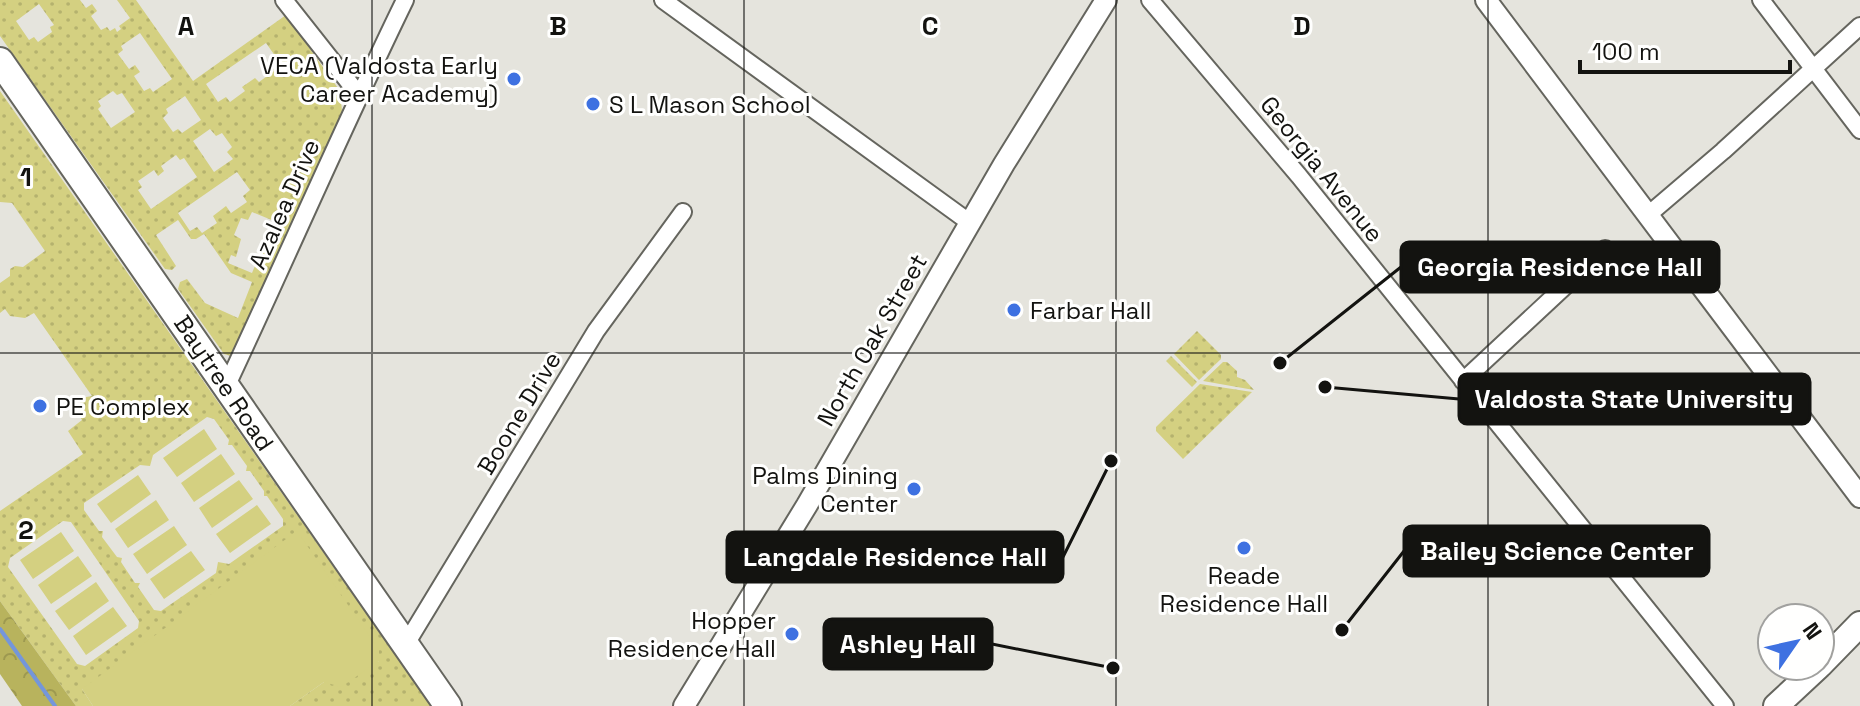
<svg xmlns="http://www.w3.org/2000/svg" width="1860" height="706" viewBox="0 0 1860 706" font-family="'Space Grotesk',sans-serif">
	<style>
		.grass { fill: url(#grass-dots); fill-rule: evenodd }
		.forest { fill: url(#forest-crowns) }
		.pitch { fill: #d4d081 }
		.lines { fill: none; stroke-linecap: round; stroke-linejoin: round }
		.stream { stroke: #7496da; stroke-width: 4 }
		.minor-casing { stroke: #65655e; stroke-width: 20 }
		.tertiary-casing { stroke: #65655e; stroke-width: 24 }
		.secondary-casing { stroke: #65655e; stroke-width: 28 }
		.primary-casing { stroke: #65655e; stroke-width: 30 }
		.minor { stroke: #fff; stroke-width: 16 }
		.tertiary { stroke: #fff; stroke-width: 20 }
		.secondary { stroke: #fff; stroke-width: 24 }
		.primary { stroke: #fff; stroke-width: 26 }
		.grid { fill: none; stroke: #131310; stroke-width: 2; stroke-opacity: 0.55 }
		.poi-dot { fill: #3e71e1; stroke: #fffffe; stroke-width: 3 }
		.labels { text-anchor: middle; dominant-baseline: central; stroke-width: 6; stroke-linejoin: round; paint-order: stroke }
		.poi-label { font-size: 24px; fill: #131310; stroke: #fffffe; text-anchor: end }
		.street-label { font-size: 24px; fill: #131310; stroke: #fffffe }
		.grid-label { font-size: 26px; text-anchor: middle; font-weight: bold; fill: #131310; stroke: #fffffe; stroke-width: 6; stroke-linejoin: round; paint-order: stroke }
		.leader { fill: none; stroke: #131310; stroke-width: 3 }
		.callout-dot { fill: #131310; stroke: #fffffe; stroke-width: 3 }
		.callout { fill: #131310; stroke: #131310; stroke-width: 3 }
		.callout-label { font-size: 26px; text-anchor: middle; font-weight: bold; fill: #fff }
	</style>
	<defs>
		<pattern id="grass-dots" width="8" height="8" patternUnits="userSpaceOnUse" patternTransform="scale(2)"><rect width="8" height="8" fill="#d4d081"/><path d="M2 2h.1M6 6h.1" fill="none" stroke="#b5b26e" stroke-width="1.8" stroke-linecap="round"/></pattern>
		<pattern id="forest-crowns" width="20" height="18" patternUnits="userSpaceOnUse" patternTransform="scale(2)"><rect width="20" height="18" fill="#b8b35d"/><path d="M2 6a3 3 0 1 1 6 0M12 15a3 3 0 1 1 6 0" fill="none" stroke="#9d9950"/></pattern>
	</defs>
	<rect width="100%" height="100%" fill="#e5e4dd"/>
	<!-- grass -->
	<path class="grass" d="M0 0H80L86 8 92 4 97 11 91 16 101 30 107 27 110 31 115 28 117 32 121 29 119 26 130 18 117 0H136L193 81 286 15 340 91 342 111 291 233 236 354 231 356 224 354 178 289 180 282 187 279 205 303 238 318 252 282 231 273 204 234 196 239H191L178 220 156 235 176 266 172 270 165 269 0 36ZM39 4 54 25 50 27 52 32 38 42 34 37 29 40 16 21ZM140 33 172 79 153 92 150 88 144 91 134 76 140 72 135 65 129 69 118 54 123 50 121 46ZM266 43 278 60 271 66 274 71 259 82 255 78 242 87 245 91 230 102 226 97 218 102 206 84ZM113 91 117 95 122 93 135 112 111 128 98 109 101 106 98 101ZM185 96 201 120 182 133 178 129 173 132 163 118 168 113 166 109ZM210 129 216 136 222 133 232 147 227 152 233 159 214 172 193 141ZM176 155 180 160 184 158 197 177 151 209 138 190 142 187 138 181 154 170 158 176 164 171 161 166ZM237 172 250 190 243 196 247 202 231 213 226 206 213 216 217 223 202 233 197 227 190 231 178 213ZM252 212 274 221 252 273 228 263 231 255 236 257 241 239 234 235 241 218 248 220Z
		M0 91 431 706H290L324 682 379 661 82 689 93 706H76L0 601V511L83 454 68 431 82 420 78 414 81 398 92 396 34 313 25 318 10 316 5 309 0 313V283L10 276V269L15 266 23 267 45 251 12 203 0 202ZM207 417 214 419 229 440 228 445H232L247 466 246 471H250L264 491V496H267L283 519V526L229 564 218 562 216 573 161 611 154 610 138 587 140 583H135L121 562 122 558 117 557 102 537 103 531H99L84 510V503L140 465 150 466 153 455ZM63 521 71 522 139 621 138 628 85 666 77 664 8 567 10 558Z
		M1197 331 1221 355V359L1199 380 1174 354Z
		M1171 356 1197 382 1192 387 1166 361Z
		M1223 362H1227L1237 371V377L1245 380 1254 390 1203 381Z
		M1200 384 1252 392 1183 459 1156 431V427Z"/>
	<!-- forest -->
	<path class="forest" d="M0 601 76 706H22L0 674Z"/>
	<!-- pitch -->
	<path class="pitch" d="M204 429 217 449 177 477 163 458Z
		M221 454 235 474 194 502 181 483Z
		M138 475 151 494 111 523 97 504Z
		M239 480 253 499 212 528 199 508Z
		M156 500 169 520 128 548 115 529Z
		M257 505 271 524 230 553 216 534Z
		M174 526 187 545 147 574 133 554Z
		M297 531 379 650V661L341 687 324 682 290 706H93L82 689Z
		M61 532 74 551 33 579 20 560Z
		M191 551 205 570 164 599 150 579Z
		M78 556 92 576 51 604 38 585Z
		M96 582 109 601 69 630 55 611Z
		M113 607 127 626 86 655 73 636Z"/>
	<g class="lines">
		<!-- stream -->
		<path class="stream" d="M0 629 55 706"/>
		<defs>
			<path id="minor" d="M284 0 359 95
				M663 0 969 222
				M1150 0 1299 176 1725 706
				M1761 0 1860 130
				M1648 215 1723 151 1860 26
				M1463 381 1605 249
				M227 385C287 257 343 127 405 0
				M406 644 596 331 683 212"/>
			<path id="tertiary" d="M1486 0 1860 497
				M684 706 807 505 1004 164 1106 0"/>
			<path id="secondary" d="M1820 665 1860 624
				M1776 706 1819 666"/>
			<path id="primary" d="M0 61 448 706"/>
		</defs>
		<!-- minor casing -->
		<use href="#minor" class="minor-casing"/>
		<!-- tertiary casing -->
		<use href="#tertiary" class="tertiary-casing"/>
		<!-- secondary casing -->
		<use href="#secondary" class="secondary-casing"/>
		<!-- primary casing -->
		<use href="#primary" class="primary-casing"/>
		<!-- minor -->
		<use href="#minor" class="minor"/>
		<!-- tertiary -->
		<use href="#tertiary" class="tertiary"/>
		<!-- secondary -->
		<use href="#secondary" class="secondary"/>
		<!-- primary -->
		<use href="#primary" class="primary"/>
	</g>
	<!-- grid -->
	<path class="grid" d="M372 0V706M744 0V706M1116 0V706M1488 0V706M0 353H1860"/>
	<!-- markers -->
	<g class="poi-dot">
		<circle cx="514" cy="79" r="8"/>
		<circle cx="593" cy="104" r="8"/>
		<circle cx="1014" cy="310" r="8"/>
		<circle cx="40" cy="406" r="8"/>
		<circle cx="914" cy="489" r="8"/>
		<circle cx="1244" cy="548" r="8"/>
		<circle cx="792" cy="634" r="8"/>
	</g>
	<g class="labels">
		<!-- poi labels -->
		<g class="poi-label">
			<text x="498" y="65">VECA (Valdosta Early<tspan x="498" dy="28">Career Academy)</tspan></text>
			<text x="609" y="104" text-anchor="start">S L Mason School</text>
			<text x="1030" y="310" text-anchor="start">Farbar Hall</text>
			<text x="56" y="406" text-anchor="start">PE Complex</text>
			<text x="898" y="475">Palms Dining<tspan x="898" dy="28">Center</tspan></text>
			<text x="1244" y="575" text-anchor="middle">Reade<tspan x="1244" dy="28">Residence Hall</tspan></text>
			<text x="776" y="620">Hopper<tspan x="776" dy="28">Residence Hall</tspan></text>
		</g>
		<!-- street labels -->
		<g class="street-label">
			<text transform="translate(1322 169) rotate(51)">Georgia Avenue</text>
			<text transform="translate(284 204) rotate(-66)">Azalea Drive</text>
			<text transform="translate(872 340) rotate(-60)">North Oak Street</text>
			<text transform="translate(224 383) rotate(56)">Baytree Road</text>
			<text transform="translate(519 413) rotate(-59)">Boone Drive</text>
		</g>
	</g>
	<g class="grid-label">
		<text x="186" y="35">A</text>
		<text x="558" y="35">B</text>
		<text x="930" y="35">C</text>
		<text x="1302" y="35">D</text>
		<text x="26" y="186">1</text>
		<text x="26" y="539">2</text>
	</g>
	<!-- callouts -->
	<path class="leader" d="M1280 363L1401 267M1325 387L1459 399M1342 630L1404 551M1111 461L1063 557M1113 668L992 644"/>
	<g class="callout-dot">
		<circle cx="1280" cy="363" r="8"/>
		<circle cx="1325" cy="387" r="8"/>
		<circle cx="1342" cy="630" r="8"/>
		<circle cx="1111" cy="461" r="8"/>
		<circle cx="1113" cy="668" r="8"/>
	</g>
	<g class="callout">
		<rect x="1401" y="242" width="318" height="50" rx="8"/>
		<rect x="1459" y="374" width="351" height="50" rx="8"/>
		<rect x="1404" y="526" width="305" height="50" rx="8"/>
		<rect x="727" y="532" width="336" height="50" rx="8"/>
		<rect x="824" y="619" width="168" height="50" rx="8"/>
	</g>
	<g class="callout-label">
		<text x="1560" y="276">Georgia Residence Hall</text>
		<text x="1634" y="408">Valdosta State University</text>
		<text x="1557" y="560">Bailey Science Center</text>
		<text x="895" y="566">Langdale Residence Hall</text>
		<text x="908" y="653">Ashley Hall</text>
	</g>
	<!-- north arrow -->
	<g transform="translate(1796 642) rotate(56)"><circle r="38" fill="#fffffe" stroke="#a1a19f" stroke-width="2"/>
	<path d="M0-6L14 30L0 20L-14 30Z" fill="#3e71e1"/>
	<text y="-12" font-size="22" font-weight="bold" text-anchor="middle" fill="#131310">N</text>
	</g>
	<!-- scale -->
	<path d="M1580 60v12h210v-12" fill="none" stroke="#131310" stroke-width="4"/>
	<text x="1592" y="60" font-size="24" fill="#131310" stroke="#fffffe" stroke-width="6" paint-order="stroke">100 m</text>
</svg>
